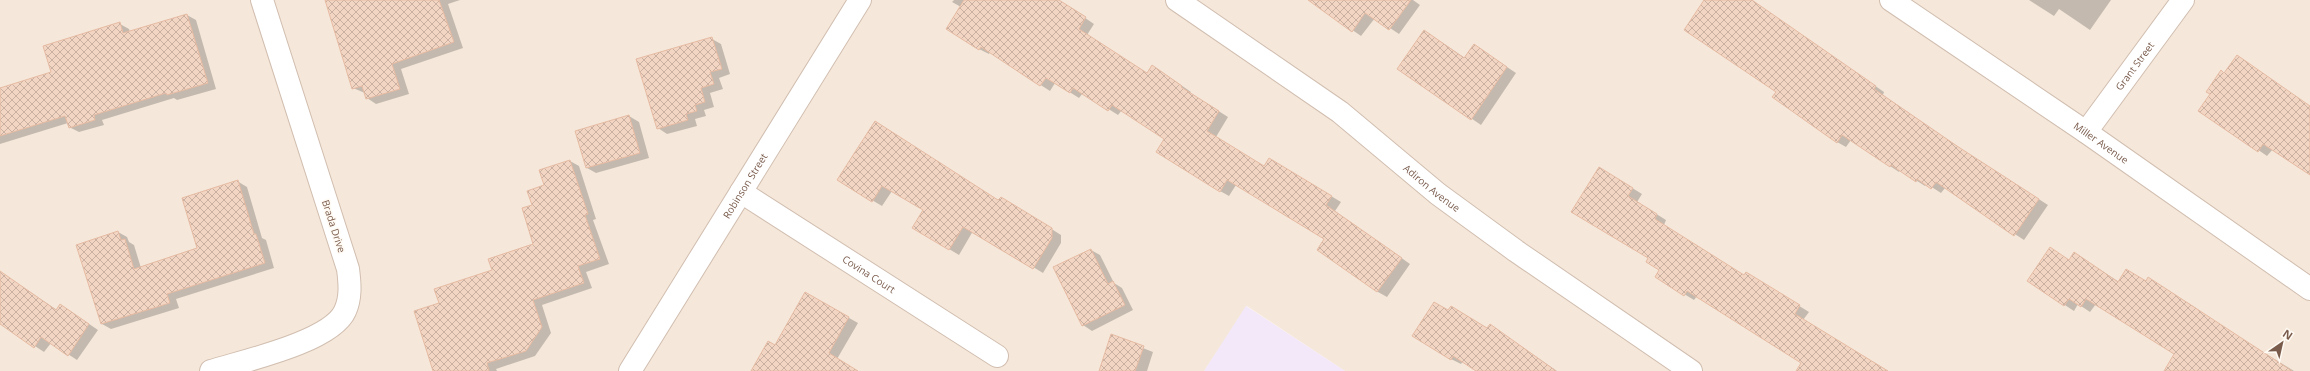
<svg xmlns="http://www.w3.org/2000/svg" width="2310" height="371" viewBox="0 0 2310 371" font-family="'Open Sans',sans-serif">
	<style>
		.residential { fill: #f5e8da }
		.education { fill: #f3e8fa }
		.shadow { fill: #0003 }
		.building { fill: url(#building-cross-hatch); stroke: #e6bba3 }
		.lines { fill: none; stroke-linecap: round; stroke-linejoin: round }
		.minor-casing { stroke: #d1beb0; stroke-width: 24 }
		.minor { stroke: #fff; stroke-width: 22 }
		.labels { text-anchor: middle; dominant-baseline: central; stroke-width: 3; stroke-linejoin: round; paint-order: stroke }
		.street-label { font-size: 10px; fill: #7a5c4d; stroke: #fffaf3 }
	</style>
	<defs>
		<pattern id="building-cross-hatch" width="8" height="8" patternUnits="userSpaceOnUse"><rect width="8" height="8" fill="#f3d5c3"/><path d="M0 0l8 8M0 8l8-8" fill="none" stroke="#cab0a1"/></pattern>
	</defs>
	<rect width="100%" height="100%" fill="#fdf6ec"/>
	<!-- residential -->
	<path class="residential" d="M0 0H2310V371H1345L1247 306 1204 371H0Z"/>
	<!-- education -->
	<path class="education" d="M1246 306 1345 371H1204Z"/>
	<!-- shadow -->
	<path class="shadow" d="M326 0H460L448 4 463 48 401 69 409 94 376 104 367 98 365 93 353 88Z
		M954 0H1050L1069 7 1094 24 1087 35 1147 74 1162 72 1191 92 1190 93 1228 117 1216 137 1265 167 1269 159 1341 202 1335 211 1410 264 1387 297 1378 292 1318 250 1326 238 1236 185 1229 196 1220 191 1166 139 1122 110 1118 115 1083 93 1079 98 1055 83 1050 91 990 52 989 54 979 49 961 7 952 2Z
		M1309 0H1413L1420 5 1399 34 1375 18 1361 36Z
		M1706 0H1751L1884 92 1883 95 1967 153 2048 205 2024 240 1945 188 1941 193 1927 184 1925 186 1900 170 1899 172 1851 140 1846 147 1837 142 1777 92Z
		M2029 0H2111L2090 30 2059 9 2054 16Z
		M187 15 196 20 216 89 177 100 174 98 102 120 104 125 79 132 69 127 68 123 0 144V89L53 72 120 24 129 29 130 32Z
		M1434 37 1465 58 1483 51 1516 73 1481 125 1399 69Z
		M712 39 721 44 730 74 719 78 723 89 710 93 714 107 704 110 706 116 695 119 697 126 667 134 658 128Z
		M2200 110 2310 123V174L2273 149 2267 156Z
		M629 116 639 122 649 158 596 173 587 168 576 132Z
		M570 161 579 166 596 219 593 220 609 264 586 272 592 288 542 305 551 333 535 356 496 369 497 371H434L440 304 535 245 533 206 546 186Z
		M1608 173 1642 194 1637 202 1666 220 1664 225 1745 276 1756 279 1809 312 1803 320 1888 371H1812L1802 362 1697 296 1694 300 1656 277 1661 270 1649 258Z
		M838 180 1010 203 1061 235V243L1043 273 973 231 959 255 914 228 924 210 892 191 882 206Z
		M237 181 247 187 262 238 266 240 274 268 176 299 179 308 111 329 102 324 77 245 118 232 127 237 129 242 134 245 141 268 199 249Z
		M1091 250 1100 255 1114 283 1122 288 1133 310 1092 331 1083 325Z
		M2075 253 2119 282 2158 284 2196 308 2194 310 2294 371H2182L2176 354 2096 304 2090 312 2078 304 2074 311 2028 281 2070 261Z
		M2 273 57 310 61 305 98 330 77 360 51 343 44 352 0 323V276Z
		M805 293 858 323 837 359 857 371H752L775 346Z
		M1449 312 1488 329 1499 331 1557 371H1477L1463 361 1461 364 1451 359Z
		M1112 336 1153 352 1147 371H1100Z"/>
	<!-- building -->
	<path class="building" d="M325 0H439L454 42 392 64 400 89 366 99 362 86 352 89Z
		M964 0H1059L1086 17 1079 29 1147 73 1152 65 1182 86 1181 87 1219 111 1207 131 1264 166 1269 158 1332 196 1326 205 1402 258 1377 292 1317 250 1324 239 1227 180 1220 192 1156 152 1164 139 1112 105 1108 111 1073 88 1070 93 1046 78 1040 86 981 47 979 50 946 29Z
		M1308 0H1411L1389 30 1365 13 1352 32Z
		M1704 0H1752L1876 86 1874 89 1957 146 2039 199 2014 236 1936 182 1931 189 1917 179 1916 182 1891 165 1890 167 1842 135 1837 143 1772 97 1776 92 1684 30Z
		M187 14 208 83 167 95 166 93 94 115 95 120 69 128 65 116 0 136V88L51 72 43 46 120 22 123 33Z
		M1424 30 1464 58 1474 44 1507 67 1471 120 1397 69Z
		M712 37 722 69 710 72 714 84 701 88 705 102 695 105 697 111 686 114 688 120 657 129 636 59Z
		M2237 55 2310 106V175L2263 144 2258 152 2198 111 2210 94 2206 92 2221 70 2224 73Z
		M629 115 640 153 586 168 575 131Z
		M875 121 998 200 1001 197 1052 228V238L1033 269 963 227 949 250 912 228 923 210 882 186 872 202 837 180Z
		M570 160 588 214 585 215 600 259 578 266 584 283 533 300 542 327 526 351 487 363 489 371H433L414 311 439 303 434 289 492 270 488 259 533 244 522 208 532 205 527 191 544 185 539 170Z
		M1599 167 1633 188 1628 196 1657 214 1655 219 1744 275 1746 272 1800 305 1795 314 1888 371H1796L1801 363 1687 291 1684 296 1655 277 1659 270 1646 262 1648 258 1571 212Z
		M238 180 254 234H256L265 263 167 294 170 303 101 324 76 245 118 231 121 240 125 239 134 269 197 248 182 198Z
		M2050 247 2069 260 2074 252 2118 282 2126 269 2146 281 2148 277 2292 371H2164L2174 354 2086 299 2081 307 2069 299 2064 306 2027 281Z
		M1091 249 1108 284 1113 281 1125 305 1082 326 1053 267Z
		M0 271 56 310 60 304 89 324 68 356 41 337 34 348 0 324Z
		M805 292 849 317 829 353 858 371H751L768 341 775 345Z
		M1434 302 1448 310 1451 306 1487 328 1490 324 1556 371H1476L1453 356 1451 360 1412 336Z
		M1111 334 1144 346 1135 371H1099Z"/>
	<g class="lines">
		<defs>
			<g id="minor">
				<path id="s1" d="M1177 0 1340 112 1438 194 1516 251 1691 371"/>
				<path id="s2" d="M1891 0 2086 132 2310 289"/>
				<path id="s3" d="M2086 132 2183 0"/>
				<path id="s4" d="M741 192 997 356"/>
				<path d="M211 371C243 361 331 342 345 311 351 298 350 284 348 269L262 0"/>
				<path id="s5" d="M630 371 860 0"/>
			</g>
		</defs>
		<!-- minor casing -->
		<use href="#minor" class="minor-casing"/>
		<!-- minor -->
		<use href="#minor" class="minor"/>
	</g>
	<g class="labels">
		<!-- street labels -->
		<g class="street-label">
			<text stroke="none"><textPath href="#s3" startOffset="82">Grant Street</textPath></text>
			<text stroke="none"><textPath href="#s2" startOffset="254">Miller Avenue</textPath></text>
			<text stroke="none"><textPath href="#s5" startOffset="218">Robinson Street</textPath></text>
			<text stroke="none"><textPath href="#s1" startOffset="317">Adiron Avenue</textPath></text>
			<text transform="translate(334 226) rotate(72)">Brada Drive</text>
			<text stroke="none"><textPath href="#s4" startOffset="152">Covina Court</textPath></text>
		</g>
	</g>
	<!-- north arrow -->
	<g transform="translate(2282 343) rotate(34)" stroke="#fffaf3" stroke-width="3" paint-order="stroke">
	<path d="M0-3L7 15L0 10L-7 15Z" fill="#7a5c4d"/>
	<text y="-6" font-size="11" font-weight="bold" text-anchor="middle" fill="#7a5c4d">N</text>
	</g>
</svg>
